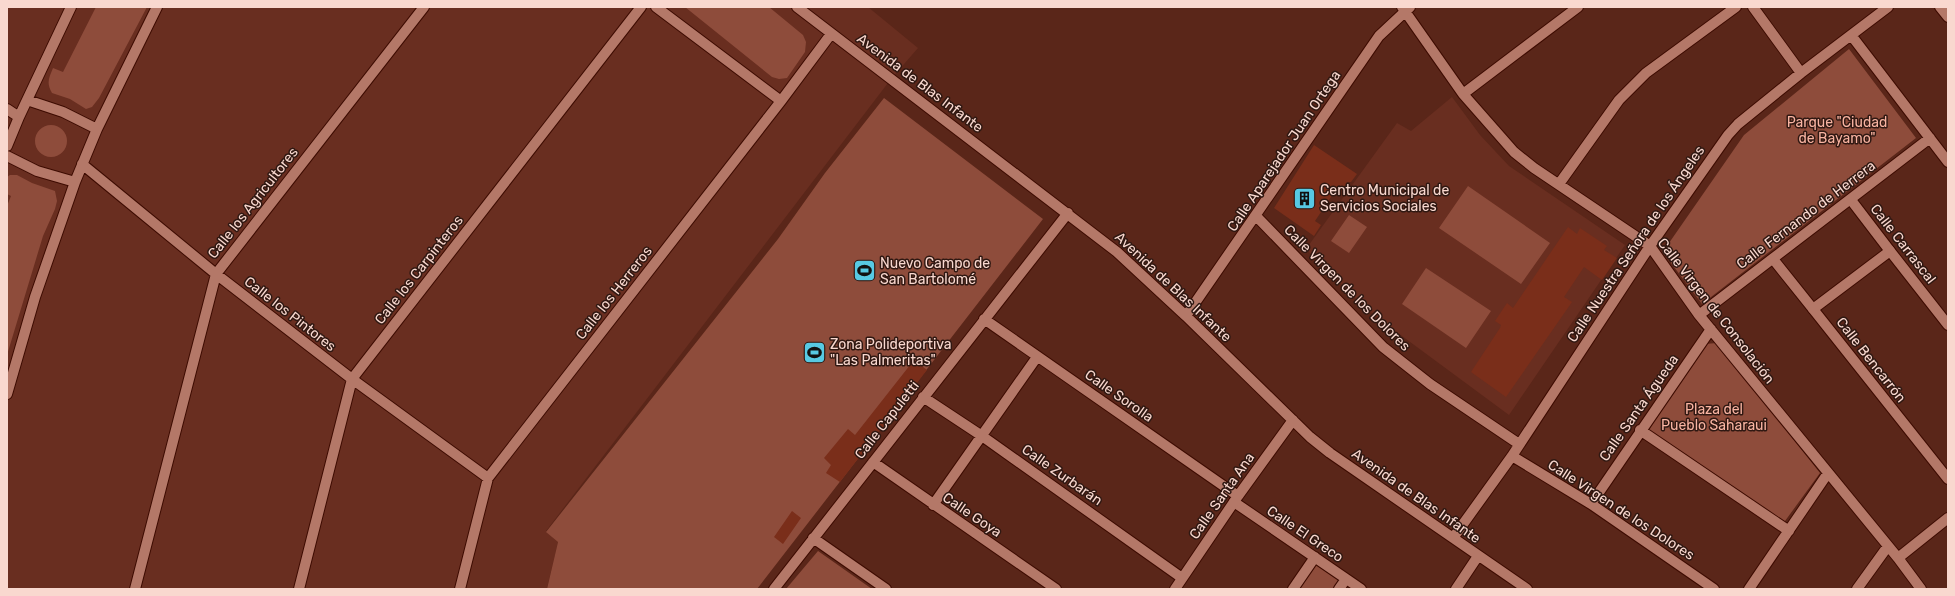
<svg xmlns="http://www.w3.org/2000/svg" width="1955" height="596" viewBox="0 0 1955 596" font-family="Rubik,sans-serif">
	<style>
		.built { fill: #692e20 }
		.green { fill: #8e4c3b }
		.building { fill: #7a2e1a }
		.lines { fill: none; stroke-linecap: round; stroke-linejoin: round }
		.pedestrian-casing { stroke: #3d0b01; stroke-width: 12 }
		.minor-casing { stroke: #3d0b01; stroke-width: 12 }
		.pedestrian { stroke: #b47868; stroke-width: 10 }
		.minor { stroke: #b47868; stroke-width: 10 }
		.labels { text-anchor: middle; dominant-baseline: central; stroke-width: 3; stroke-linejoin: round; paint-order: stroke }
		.street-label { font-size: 14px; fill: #f9d8cf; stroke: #2f1812 }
		.park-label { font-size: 14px; fill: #f9b4a2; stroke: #2f1812 }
		.poi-label { font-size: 14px; fill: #f9d8cf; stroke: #2f1812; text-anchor: start }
	</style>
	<rect width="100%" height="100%" fill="#5a2619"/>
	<!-- built -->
	<path class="built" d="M7 7H868L918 48 891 79 546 531 558 542 547 589H7Z
		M1452 97 1480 135 1509 166 1625 245 1509 415 1379 319 1356 299 1306 249 1397 123 1411 131Z"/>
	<!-- green -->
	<path class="green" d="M96 7H147L99 98 92 107 86 109 70 99 52 93C46 83 49 78 53 68L63 72Z
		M685 7H769L803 35 806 42 805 52 787 78 779 79 772 77Z
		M1849 49 1916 138 1702 304 1671 263 1669 243 1744 135Z
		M884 98 1043 219 757 589H547L558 542 546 532 778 239 825 173Z
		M35 141a16 16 0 1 1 32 0a16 16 0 1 1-32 0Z
		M10 175H17L32 183 55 191 57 201 55 209 43 236 7 355V206L11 196 7 194V177Z
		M1468 186 1550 243 1521 284 1439 228Z
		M1349 215 1367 227 1349 253 1331 241Z
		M1426 268 1491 311 1466 348 1402 304Z
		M1717 343 1820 473 1785 521 1778 520 1651 433 1649 424 1705 344Z
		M818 551 872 589H786Z
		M1316 564 1340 581 1334 589H1299Z"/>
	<!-- building -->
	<path class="building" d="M1314 145 1357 174 1351 182H1347L1343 188 1339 185 1315 221 1321 225 1314 236 1274 208Z
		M1568 227 1577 234 1580 228 1607 246 1604 250 1617 258 1602 280 1584 267 1564 297 1572 302 1506 397 1471 372 1500 328 1501 325 1495 321 1507 303 1513 308Z
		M914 360 927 370 840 482 826 473 831 465 824 458 848 429 855 435Z
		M792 511 801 518 783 544 774 537Z"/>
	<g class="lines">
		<defs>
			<path id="pedestrian" d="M1851 200 1890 251
				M1773 259 1813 309
				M1234 502 1361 589
				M1293 589 1315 557
				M1339 589 1346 579"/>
			<path id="minor" d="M656 7 781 101
				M797 7 1117 252 1186 316 1310 437 1330 453 1527 589
				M1402 7 1463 94 1514 152 1534 168 1650 246 1699 315 1898 558 1921 589
				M1753 7 1801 73
				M1940 7 1948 17
				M1851 35 1948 162
				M1463 94 1578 7
				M27 100 63 112 97 129
				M7 109 19 117
				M7 146 19 117 71 7
				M7 156 37 171 75 182
				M82 164 216 274 352 379 488 478
				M1559 184 1619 100 1646 73 1736 7
				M1256 216 1383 347 1430 384 1519 444
				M1699 315 1930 138
				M1186 316 1379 36 1410 7
				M984 319 1238 496
				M1948 325 1890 251 1813 309 1948 479
				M7 394 35 297 75 182 97 129 157 7
				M923 397 982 436 1182 578
				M1640 430 1789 531
				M1512 456 1591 504 1714 589
				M873 462 1056 589
				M1591 504 1711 329
				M933 505 1037 357
				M813 538 886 589
				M1453 538 1512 456 1650 246 1728 135 1738 124 1801 73 1888 7
				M1898 558 1948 518
				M135 589 216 274 424 7
				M299 589 352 379 641 7
				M460 589 488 478 781 101 831 34
				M774 589 1068 213
				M1175 589 1238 496 1293 420
				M1456 589 1478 556
				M1749 589 1828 473
				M1857 589 1888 546"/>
		</defs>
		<!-- pedestrian casing -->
		<use href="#pedestrian" class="pedestrian-casing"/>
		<!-- minor casing -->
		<use href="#minor" class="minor-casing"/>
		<!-- pedestrian -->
		<use href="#pedestrian" class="pedestrian"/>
		<!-- minor -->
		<use href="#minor" class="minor"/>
	</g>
	<!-- icons -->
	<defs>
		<symbol id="building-square" viewBox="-11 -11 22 22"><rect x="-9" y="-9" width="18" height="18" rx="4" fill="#57c9e3" stroke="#2f1812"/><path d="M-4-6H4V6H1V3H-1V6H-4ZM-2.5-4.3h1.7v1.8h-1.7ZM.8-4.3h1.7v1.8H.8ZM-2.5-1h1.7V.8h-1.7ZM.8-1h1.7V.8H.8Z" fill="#111"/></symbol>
		<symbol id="stadium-square" viewBox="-11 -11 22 22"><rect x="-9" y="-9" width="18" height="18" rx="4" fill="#57c9e3" stroke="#2f1812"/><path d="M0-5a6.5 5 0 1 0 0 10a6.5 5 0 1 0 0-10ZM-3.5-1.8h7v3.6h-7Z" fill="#111"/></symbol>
	</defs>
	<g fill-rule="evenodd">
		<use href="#building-square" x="1292" y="186" width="25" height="25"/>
		<use href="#stadium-square" x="852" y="258" width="25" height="25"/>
		<use href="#stadium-square" x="802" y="340" width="25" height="25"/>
	</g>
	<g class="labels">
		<!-- street labels -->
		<g class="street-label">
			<text transform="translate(920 83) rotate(37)">Avenida de Blas Infante</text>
			<text transform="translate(1284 151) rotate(-56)">Calle Aparejador Juan Ortega</text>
			<text transform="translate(253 203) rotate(-52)">Calle los Agricultores</text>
			<text transform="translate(1806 215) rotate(-37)">Calle Fernando de Herrera</text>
			<text transform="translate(1636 244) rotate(-56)">Calle Nuestra Señora de los Ángeles</text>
			<text transform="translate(1903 244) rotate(52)">Calle Carrascal</text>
			<text transform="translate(419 270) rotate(-52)">Calle los Carpinteros</text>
			<text transform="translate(1173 287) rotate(43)">Avenida de Blas Infante</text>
			<text transform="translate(1347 288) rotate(45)">Calle Virgen de los Dolores</text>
			<text transform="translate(614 293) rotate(-52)">Calle los Herreros</text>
			<text transform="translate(1716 311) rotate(52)">Calle Virgen de Consolación</text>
			<text transform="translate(290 314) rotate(38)">Calle los Pintores</text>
			<text transform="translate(1871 360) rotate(52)">Calle Bencarrón</text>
			<text transform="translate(1119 396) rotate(35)">Calle Sorolla</text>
			<text transform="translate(1639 408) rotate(-55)">Calle Santa Águeda</text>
			<text transform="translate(887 420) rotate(-52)">Calle Capuletti</text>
			<text transform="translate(1062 475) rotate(35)">Calle Zurbarán</text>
			<text transform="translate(1222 496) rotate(-55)">Calle Santa Ana</text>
			<text transform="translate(1416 496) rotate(35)">Avenida de Blas Infante</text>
			<text transform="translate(1621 510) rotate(33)">Calle Virgen de los Dolores</text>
			<text transform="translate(972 515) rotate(34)">Calle Goya</text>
			<text transform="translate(1305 534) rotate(34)">Calle El Greco</text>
		</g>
		<!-- park labels -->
		<g class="park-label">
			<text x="1837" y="122">Parque "Ciudad<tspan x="1837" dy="16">de Bayamo"</tspan></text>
			<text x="1714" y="409">Plaza del<tspan x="1714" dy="16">Pueblo Saharaui</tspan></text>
		</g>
		<!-- poi labels -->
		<g class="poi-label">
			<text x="1320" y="190">Centro Municipal de<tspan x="1320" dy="16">Servicios Sociales</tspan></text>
			<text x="880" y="263">Nuevo Campo de<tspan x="880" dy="16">San Bartolomé</tspan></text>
			<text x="830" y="344">Zona Polideportiva<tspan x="830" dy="16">"Las Palmeritas"</tspan></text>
		</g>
	</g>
	<!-- border -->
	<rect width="1955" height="596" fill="none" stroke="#f9d8cf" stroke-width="16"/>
</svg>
